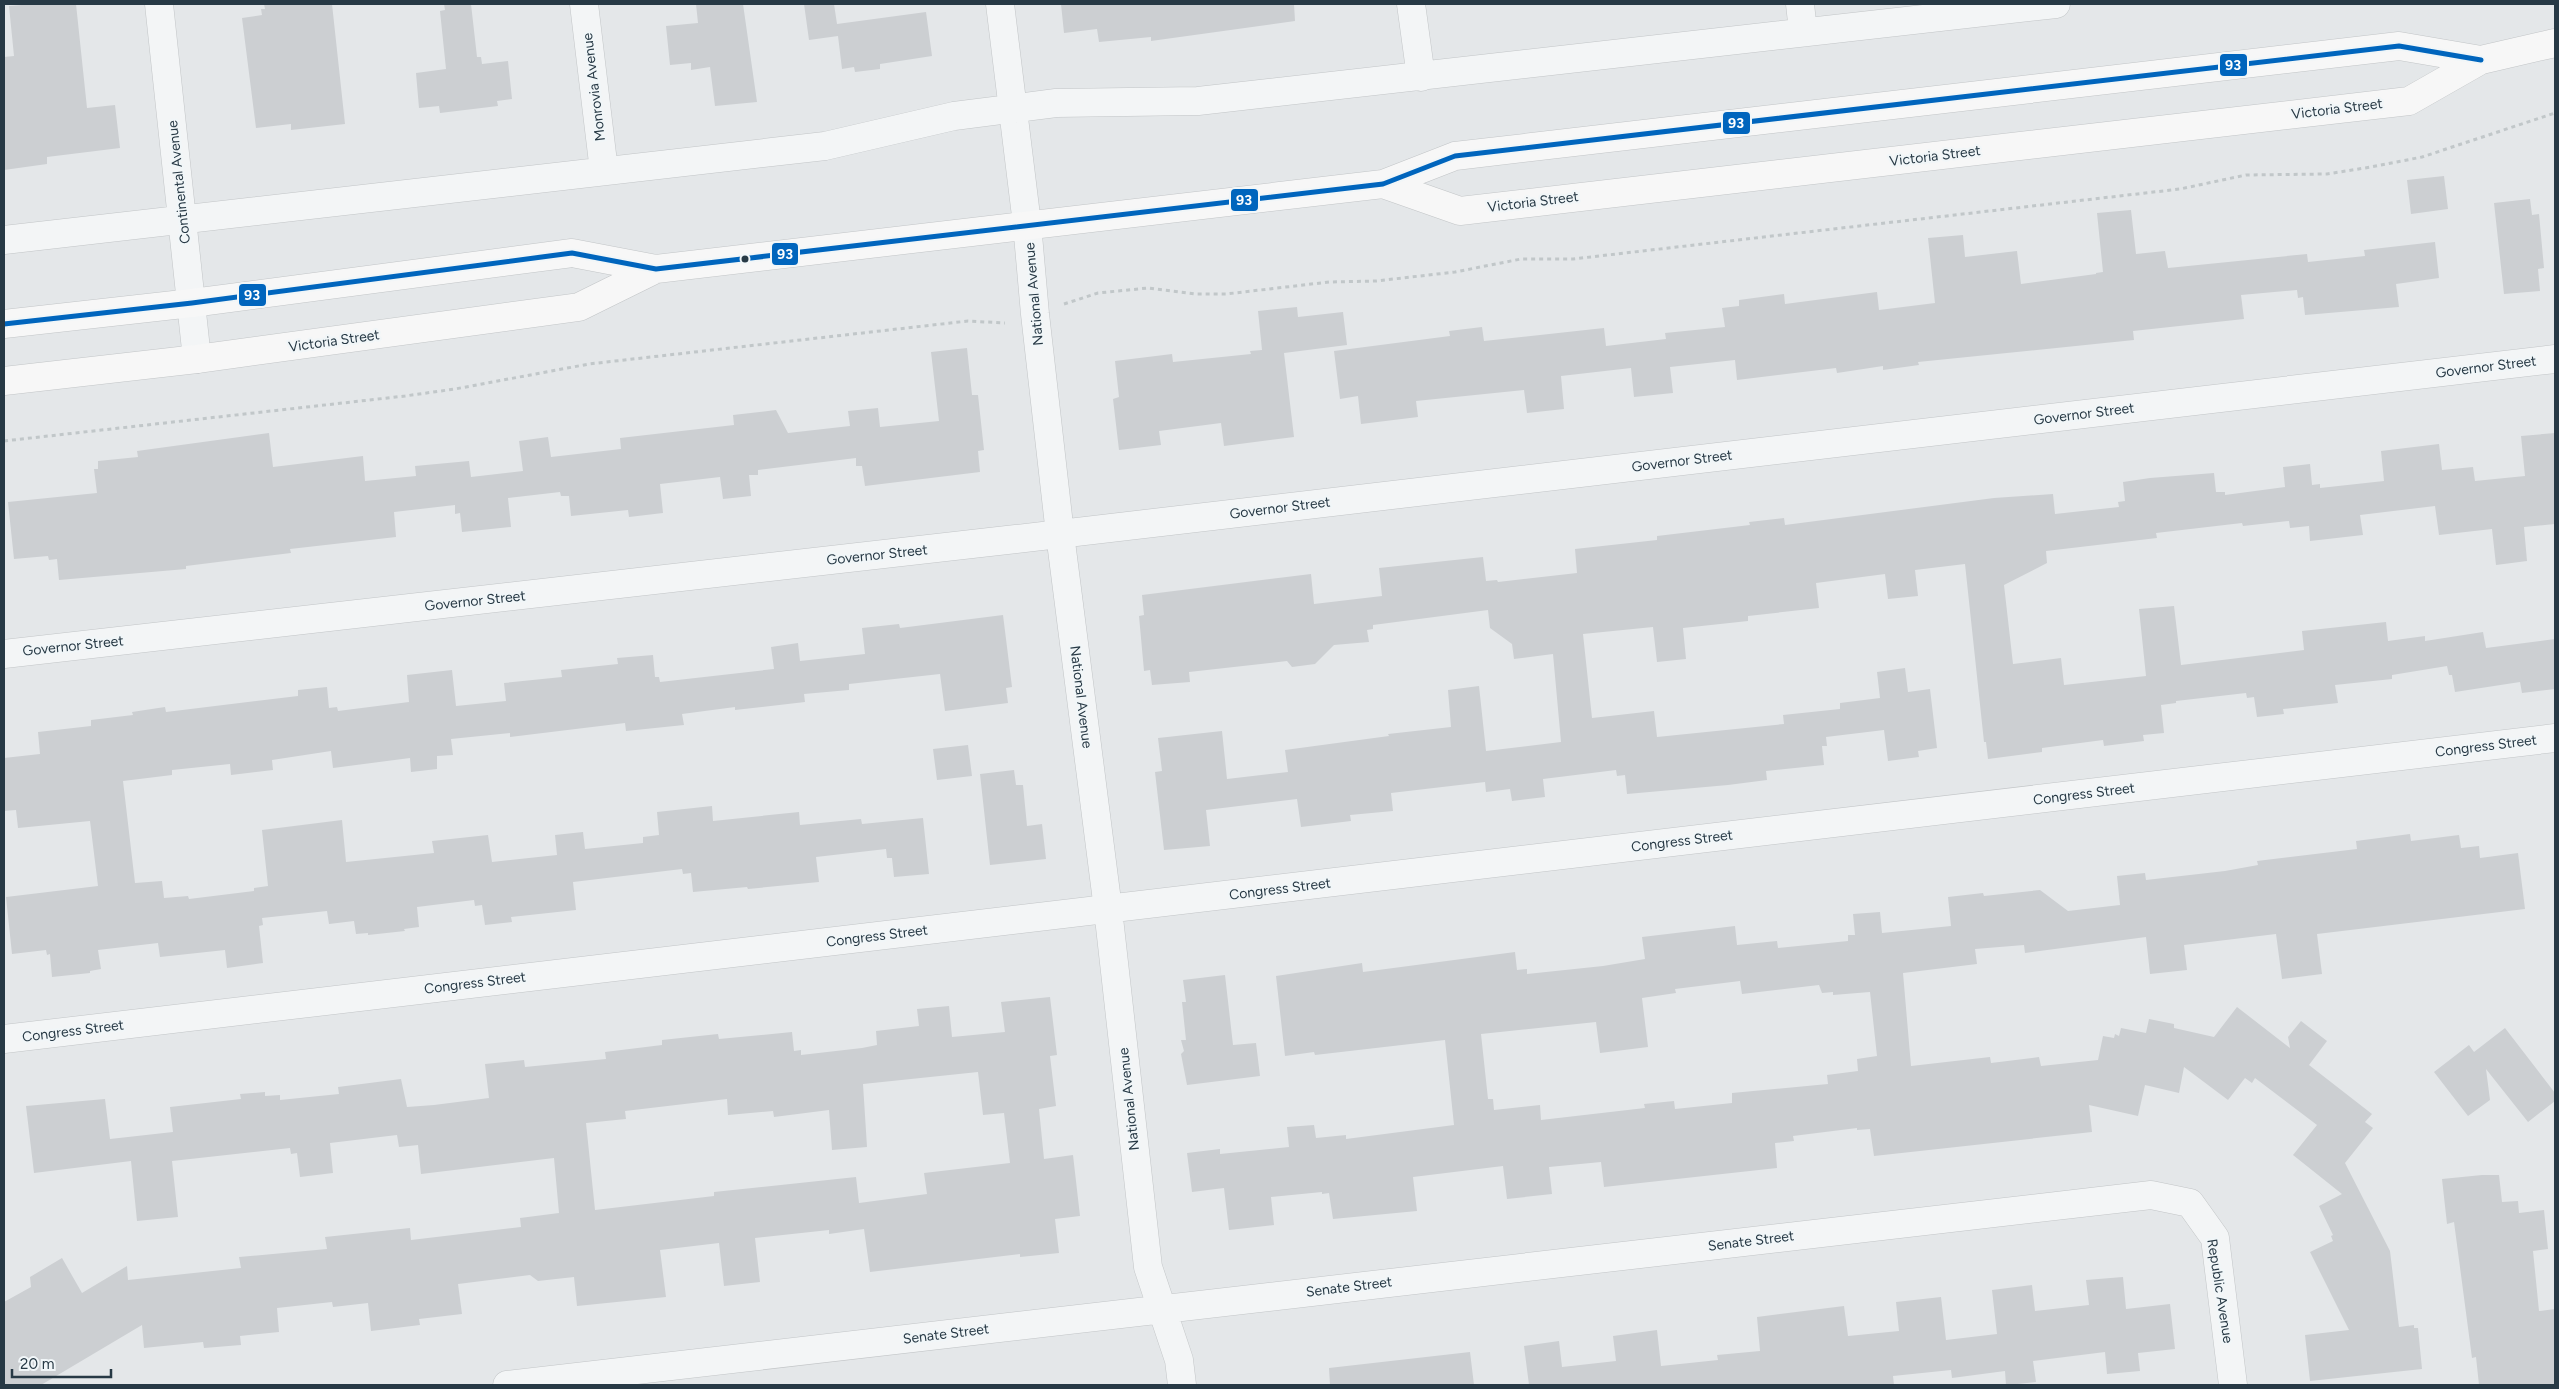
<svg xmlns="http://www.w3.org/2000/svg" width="2559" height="1389" viewBox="0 0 2559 1389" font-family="Figtree,sans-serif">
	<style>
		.building { fill: #cccfd2; fill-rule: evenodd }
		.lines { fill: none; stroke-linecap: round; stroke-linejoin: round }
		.street-casing { stroke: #c2c5c7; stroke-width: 29 }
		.secondary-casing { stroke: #c2c5c7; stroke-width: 29 }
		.path { stroke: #c1c7c9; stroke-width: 3; stroke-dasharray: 4 4; stroke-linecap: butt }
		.street { stroke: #f3f5f6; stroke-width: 28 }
		.secondary { stroke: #f7f7f7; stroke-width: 28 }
		.bus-1-casing { stroke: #f1f6f8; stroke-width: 9 }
		.bus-1 { stroke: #0065bd; stroke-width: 5 }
		.bus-dot { fill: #273945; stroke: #f1f6f8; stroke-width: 2 }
		.labels { text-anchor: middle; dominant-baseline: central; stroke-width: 4.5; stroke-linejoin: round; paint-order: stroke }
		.street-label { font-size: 14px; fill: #273945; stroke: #f1f6f8 }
		.line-badge { stroke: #f1f6f8; stroke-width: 2 }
		.badge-label { font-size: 14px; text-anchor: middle; font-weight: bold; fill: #fff }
	</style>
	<rect width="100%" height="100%" fill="#e4e7e9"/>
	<!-- building -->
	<path class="building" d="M34 4H76L87 108 115 105 120 148 47 157V164L4 170V57L14 56 9 6Z
		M264 4H332L345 124 291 130V124L256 128 242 18 262 15 261 9H265Z
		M444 4H471L477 57H481L482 64 508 61 512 99 497 101 498 106 440 113 439 106 419 108 416 73 446 69 440 11 445 10Z
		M696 4H743L757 102 715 106 710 67 691 70V63L670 65 666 26 698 23Z
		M804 4H834L837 24 926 12 932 56 880 64V69L855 72 854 67 842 69 838 36 809 40Z
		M1061 4H1294L1295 21 1151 41V37L1099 42 1097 29 1064 33Z
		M2444 176 2448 209 2411 214 2407 180Z
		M2530 199 2532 215 2539 214 2544 268 2538 269 2540 291 2504 294 2494 203Z
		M2131 210 2136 254 2165 251 2168 268 2307 254 2308 262 2365 256 2364 250 2435 242 2439 278 2396 284 2399 307 2305 315 2303 297 2298 298 2297 290 2241 295 2244 319 2133 331 2134 340 1918 362 1919 365 1883 370V366L1837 373 1836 368 1737 380 1735 360 1670 367 1673 393 1634 397 1631 368 1561 376 1564 409 1527 413 1524 390 1416 401 1418 417 1361 424 1358 396 1340 399 1334 351 1450 336 1449 331 1482 327 1484 341 1604 328 1606 346 1666 339 1665 333 1725 327 1722 308 1739 306V300L1784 294 1785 304 1877 292 1879 310 1935 303 1928 238 1963 235 1965 257 2017 251 2021 284 2096 274V273L2103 272 2097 213Z
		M1297 307 1298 317 1343 312 1347 345 1284 353 1294 437 1224 446 1221 423 1159 431 1161 445 1119 450 1113 399 1119 397 1115 361 1172 354 1173 362 1251 354 1250 351 1262 350 1258 311Z
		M967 348 972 395H978L984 450 978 451 980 472 865 486 862 466H856V458L758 470V475H749L751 496 723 499 720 477 660 484 663 513 629 517 628 510 571 516 569 496H561L560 492 508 498 511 527 462 532 460 513 455 514V505L394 512 396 537 290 549 291 553 186 566V569L59 580 57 559 49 560 48 556 14 559 8 502 97 493 94 469H98V461L138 457 137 451 269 433 273 467 363 456 365 481 416 476 415 466 469 461 471 477 523 471 519 441 548 437 551 457 621 449 620 438 734 425 733 415 776 410 788 433 850 426 848 411 878 408 880 427 939 421 931 352Z
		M2555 433V524L2524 527 2527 561 2496 565 2492 529 2439 535 2435 506 2360 515 2363 535 2310 541 2309 526 2290 528 2289 521 2243 526 2242 523 2156 533 2157 538 2046 551 2047 563 2004 585 2013 664 2061 658 2064 685 2146 676 2139 609 2174 606 2181 665 2304 650 2302 631 2386 622 2388 641 2425 636V641L2483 632 2486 648 2555 639V689L2522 693 2520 682 2455 692 2452 675H2449L2447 666 2392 675V679L2335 685 2338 703 2283 709 2284 714 2257 717 2254 697 2247 698 2246 693 2176 701V703L2161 705 2164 733 2143 735 2144 741 2104 746 2103 740 2042 748V752L1988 759 1986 742H1984L1965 564 1915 570 1918 596 1888 599 1885 574 1816 583 1819 608 1748 616V621L1683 628 1686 659 1657 662 1653 627 1583 634 1592 718 1654 711 1657 737 1784 724 1783 715 1840 709V703L1880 698 1877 672 1905 668 1908 692 1930 689 1937 748 1918 751 1919 757 1888 761 1884 730 1826 737 1827 746H1822L1824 765 1766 771 1767 780 1728 785 1627 794 1625 775 1617 776 1616 770 1543 779 1545 797 1512 801 1510 789 1486 792 1485 782 1391 793 1393 811 1350 815 1351 821 1301 827 1297 799 1206 810 1210 846 1164 850 1155 772 1162 771 1158 738 1222 731 1227 779 1288 772 1285 750 1389 736 1388 734 1451 727 1448 690 1479 686 1486 751 1561 742 1553 654 1514 659 1512 644 1490 628 1488 610 1373 625V629L1367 630 1369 642 1334 645 1315 664 1292 667 1287 661 1189 672 1190 682 1152 685 1150 670 1144 671 1139 616 1144 615 1142 595 1311 574 1314 604 1382 596 1379 568 1483 557 1486 581 1497 580 1498 582 1577 573 1575 549 1657 540V536L1750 525 1749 522 1784 518 1785 525 1994 498 2053 494 2055 514 2119 507 2118 502 2125 501 2123 482 2150 478 2214 473 2216 492H2225V495L2285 487 2283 467 2310 464 2312 485 2320 484V488L2384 481 2381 451 2439 444 2442 470 2473 467 2475 481 2525 476 2521 436Z
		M1003 615 1012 687 1006 688 1008 703 945 711 940 674 849 684V690L804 694 805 702 735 710V707L682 714 684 725 626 731 625 723 510 737V733L451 739 453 755 437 756V769L411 772 410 758 333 768 331 751 272 760 273 770 231 775 230 764 172 770V775L123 781 135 883 162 881 164 898 188 896 189 899 254 891V888L268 886 262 830 342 820 346 862 434 853 432 841 488 835 492 862 557 855 555 835 583 832 585 849 643 843V837L659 835 657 812 712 806 713 821 799 812 800 825 861 819 862 824 923 818 929 874 894 877 892 858H887L886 849 816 857 819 882 748 889 747 887 693 892 691 873 683 874 682 869 573 882 576 910 511 917 512 922 485 925 482 905 475 906 474 900 417 907 419 927 404 929 405 931 368 935V933L356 934 354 921 329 924 327 911 262 918 263 925 259 926 263 963 227 968 225 950 160 957 158 943 98 950 101 969 90 971V973L52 977 50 954 47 955 46 950 12 954 6 897 98 886 90 821 18 828 16 810 4 811V758L40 754 38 732 91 726V720L133 715 132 712 165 707 166 712 298 696V690L327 687 329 708 337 707 338 711 409 702 407 675 452 670 456 706 506 701 504 683 562 677 561 670 618 664 617 658 653 655 655 677H659L660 682 774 669 771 647 798 643 800 661 865 654 862 628 899 624 900 628Z
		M968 745 972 776 937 780 933 749Z
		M1014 770 1016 785H1023L1027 826 1042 824 1046 859 990 865 980 774Z
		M2410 834 2411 841 2459 835 2461 848 2479 846 2480 858 2518 853 2525 909 2317 934 2322 974 2282 979 2276 934 2184 945 2187 970 2150 974 2146 937 2025 953 2024 945 1975 949 1977 964 1903 973 1911 1066 1990 1057 1991 1063 2039 1057 2041 1066 2098 1060 2103 1036 2114 1038 2115 1034 2119 1036 2121 1028 2146 1033 2149 1019 2174 1024V1028L2214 1037 2237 1007 2290 1048 2288 1037 2301 1021 2327 1041 2309 1065 2372 1114 2365 1122 2373 1128 2345 1163 2390 1251 2399 1327 2414 1325V1328H2418L2422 1369 2310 1381 2305 1335 2349 1330 2310 1252 2333 1241 2331 1236 2333 1235 2319 1206 2342 1194 2293 1155 2317 1125 2255 1078 2252 1083 2245 1078 2228 1100 2184 1067 2179 1093 2145 1085 2138 1116 2089 1105 2092 1132 1874 1156 1870 1129 1857 1130V1128L1793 1136 1794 1141 1775 1143 1777 1168 1604 1187 1601 1162 1549 1167 1552 1194 1507 1199 1503 1166 1413 1177 1417 1211 1333 1219 1329 1193 1322 1194V1192L1271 1197 1274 1225 1229 1230 1224 1188 1192 1192 1187 1153 1220 1149V1154L1289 1147 1287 1127 1314 1125 1316 1138 1346 1135V1139L1454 1125 1445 1040 1315 1055 1314 1052 1285 1056 1276 976 1362 963 1363 972 1515 952 1517 970 1527 969V974L1603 966 1645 959 1642 937 1735 926 1737 945 1777 941 1778 948 1848 941V935H1855L1853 914 1880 912 1882 933 1951 926 1948 897 1983 893 1984 896 2040 890 2068 911 2120 905 2117 876 2145 873 2146 880 2225 871 2258 865 2257 861 2357 849 2356 841ZM1740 981 1742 994 1819 985 1822 993 1833 992V995L1870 992 1877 1056 1857 1059 1858 1071 1827 1075 1828 1084 1732 1093V1103L1675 1109 1674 1101 1644 1104 1645 1108 1541 1120 1540 1105 1494 1110 1493 1099H1488L1481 1034 1596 1022 1600 1053 1648 1047 1642 998 1676 993 1675 989Z
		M1225 975 1233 1045 1256 1043 1260 1076 1187 1085 1181 1054 1184 1051 1181 1040H1186L1182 1002H1186L1183 980Z
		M1050 997 1057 1055 1050 1056 1056 1106 1039 1109 1044 1159 1073 1155 1080 1216 1055 1219 1059 1253 1020 1257V1254L870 1272 864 1229 829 1234V1230L755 1238 760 1282 724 1286 719 1243 660 1250 666 1297 577 1306 574 1277 538 1281 530 1275 458 1284 462 1314 419 1319 420 1325 371 1331 368 1303 333 1307 332 1302 277 1308 279 1332 240 1336 241 1345 204 1348 203 1342 144 1348 142 1325 41 1385H4V1302L31 1287 30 1277 62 1258 82 1293 127 1266 128 1280 241 1268 239 1257 327 1249 325 1237 410 1228 411 1240 521 1227 520 1218 559 1213 554 1158 421 1174 418 1145 399 1147 397 1135 330 1143 333 1173 300 1177 297 1153 291 1154 290 1148 172 1161 178 1217 137 1221 131 1161 34 1173 26 1106 105 1099 110 1139 173 1132 170 1107 241 1099 240 1094 265 1092V1096L280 1095V1100L339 1094 338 1087 401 1079 407 1107 434 1105 489 1098 485 1064 524 1060 525 1067 606 1059 605 1052 662 1045V1040L718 1034 719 1039 792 1032 794 1051 801 1050V1055L862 1048 877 1045 876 1031 919 1026 917 1009 949 1006 952 1037 1005 1032 1001 1002ZM978 1072 983 1115 1004 1113 1010 1163 924 1173 927 1194 859 1203 856 1177 714 1192V1196L595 1210 586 1123 626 1119 625 1111 727 1099 728 1115 773 1111 774 1117 829 1110 832 1150 867 1147 863 1084Z
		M2505 1028 2555 1093V1101L2528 1122 2486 1069 2490 1100 2468 1116 2434 1072 2469 1045 2474 1052Z
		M2482 1175H2499L2502 1202 2518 1201 2519 1213 2544 1210 2548 1249 2533 1251 2539 1311 2555 1309V1385H2479L2476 1357 2472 1358 2454 1222 2447 1224 2442 1179Z
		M2123 1277 2126 1309 2170 1304 2175 1349 2138 1353 2140 1371 2107 1374 2105 1352 2033 1361 2036 1382 2008 1385H2006L2005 1371 1952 1378 1951 1370 1893 1376 1894 1385H1529L1524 1346 1559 1341 1562 1367 1616 1361 1613 1336 1657 1330 1661 1366 1718 1360 1717 1355 1760 1351 1757 1317 1844 1306 1848 1336 1899 1331 1896 1302 1941 1297 1946 1340 1997 1334 1992 1290 2032 1285 2035 1311 2089 1305 2086 1280Z
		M1470 1352 1474 1385H1330L1329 1368Z"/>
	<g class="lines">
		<defs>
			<path id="street" d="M159 4 197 359
				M584 4 604 171
				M1000 4 1027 224 1035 314 1060 534 1108 909 1148 1267 1179 1360 1182 1385
				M1411 4 1421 77
				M1800 4 1803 31
				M4 240 825 146 954 116 1056 103 1198 101 2056 4
				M4 654 1016 539 2555 359
				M4 1039 2555 738
				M507 1385 2151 1195 2190 1203 2215 1238 2233 1385"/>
			<path id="secondary" d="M1383 184 1460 211 2409 101 2481 60 2555 43
				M4 324 192 303 572 253 656 269 1383 184 1455 156 2399 46 2481 60
				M4 381 197 359 579 307 656 269"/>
		</defs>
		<!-- street casing -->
		<use href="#street" class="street-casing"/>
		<!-- secondary casing -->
		<use href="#secondary" class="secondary-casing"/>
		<!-- path -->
		<path class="path" d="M1064 304 1098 293 1148 288 1196 294H1226L1329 282 1376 281 1455 272 1521 259H1573L2180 189 2246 175 2327 174 2371 167 2422 157 2555 113
			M4 441 405 396 455 389 589 364 968 321 1005 323"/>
		<!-- street -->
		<use href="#street" class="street"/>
		<!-- secondary -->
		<use href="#secondary" class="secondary"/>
		<defs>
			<path id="bus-1" d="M4 324 192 303 572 253 656 269 1383 184 1455 156 2399 46 2481 60"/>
		</defs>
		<!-- bus-1 casing -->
		<use href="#bus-1" class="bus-1-casing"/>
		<!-- bus-1 -->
		<use href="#bus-1" class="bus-1"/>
	</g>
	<!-- markers -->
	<circle class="bus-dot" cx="745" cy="259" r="4.5"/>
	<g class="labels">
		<!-- street labels -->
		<g class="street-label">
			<text transform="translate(594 87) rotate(-97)">Monrovia Avenue</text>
			<text transform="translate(2337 109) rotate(-7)">Victoria Street</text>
			<text transform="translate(1935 156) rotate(-7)">Victoria Street</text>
			<text transform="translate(179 182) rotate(-96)">Continental Avenue</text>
			<text transform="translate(1533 202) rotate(-7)">Victoria Street</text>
			<text transform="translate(1034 294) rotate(-95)">National Avenue</text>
			<text transform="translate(334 341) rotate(-8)">Victoria Street</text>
			<text transform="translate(2486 367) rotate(-7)">Governor Street</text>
			<text transform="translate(2084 414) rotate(-7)">Governor Street</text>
			<text transform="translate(1682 461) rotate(-7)">Governor Street</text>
			<text transform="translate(1280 508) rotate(-7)">Governor Street</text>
			<text transform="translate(877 555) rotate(-6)">Governor Street</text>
			<text transform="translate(475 601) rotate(-6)">Governor Street</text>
			<text transform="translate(73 646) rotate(-6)">Governor Street</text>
			<text transform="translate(1081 697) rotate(83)">National Avenue</text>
			<text transform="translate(2486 746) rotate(-7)">Congress Street</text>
			<text transform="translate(2084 794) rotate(-7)">Congress Street</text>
			<text transform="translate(1682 841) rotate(-7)">Congress Street</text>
			<text transform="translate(1280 889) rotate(-7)">Congress Street</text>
			<text transform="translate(877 936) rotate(-7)">Congress Street</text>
			<text transform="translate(475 983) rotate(-7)">Congress Street</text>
			<text transform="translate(73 1031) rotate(-7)">Congress Street</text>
			<text transform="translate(1129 1099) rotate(-96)">National Avenue</text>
			<text transform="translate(1751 1241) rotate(-7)">Senate Street</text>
			<text transform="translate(1349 1287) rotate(-7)">Senate Street</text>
			<text transform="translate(2220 1291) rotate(81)">Republic Avenue</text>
			<text transform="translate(946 1334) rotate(-7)">Senate Street</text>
		</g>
	</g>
	<g class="line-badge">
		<rect x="2219" y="53" width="29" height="24" rx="5" fill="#0065bd"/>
		<rect x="1722" y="111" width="29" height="24" rx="5" fill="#0065bd"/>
		<rect x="1230" y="188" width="29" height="24" rx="5" fill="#0065bd"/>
		<rect x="771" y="242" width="28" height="24" rx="5" fill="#0065bd"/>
		<rect x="238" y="283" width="29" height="24" rx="5" fill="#0065bd"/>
	</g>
	<g class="badge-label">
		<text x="2233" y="70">93</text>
		<text x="1736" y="128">93</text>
		<text x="1244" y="205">93</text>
		<text x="785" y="259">93</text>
		<text x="252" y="300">93</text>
	</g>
	<!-- border -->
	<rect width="2559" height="1389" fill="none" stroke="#273945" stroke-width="10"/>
	<!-- scale -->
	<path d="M12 1369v8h99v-8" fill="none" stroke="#273945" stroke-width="2.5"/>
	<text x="20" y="1369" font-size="15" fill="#273945" stroke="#f1f6f8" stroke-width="4" paint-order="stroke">20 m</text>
</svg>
